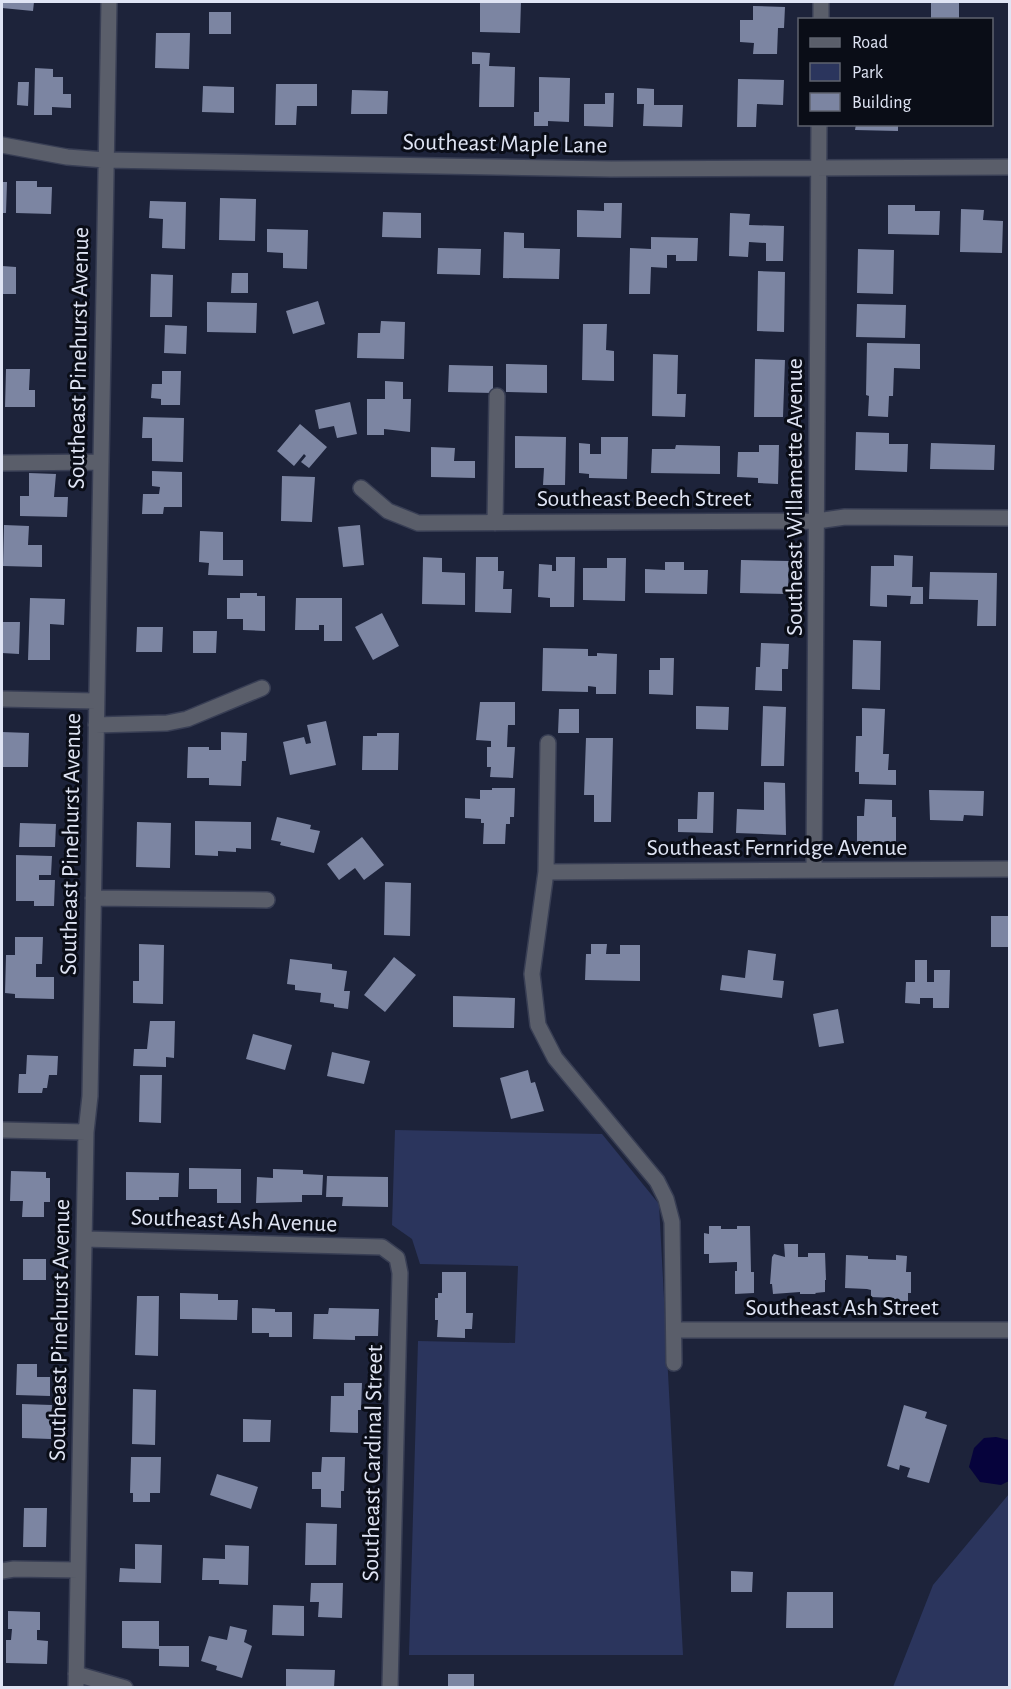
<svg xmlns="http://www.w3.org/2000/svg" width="1011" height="1689" viewBox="0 0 1011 1689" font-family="'Alegreya Sans',sans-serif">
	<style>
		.green { fill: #2b355d }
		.water { fill: #06033c }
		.building { fill: #7c85a2 }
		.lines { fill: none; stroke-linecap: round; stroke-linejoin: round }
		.minor-casing { stroke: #383e54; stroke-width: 18 }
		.minor { stroke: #5a5e6a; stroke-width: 15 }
		.labels { text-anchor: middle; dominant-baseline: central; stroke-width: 6; stroke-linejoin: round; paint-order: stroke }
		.street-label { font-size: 24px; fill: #dfe4f4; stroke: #0a0d17 }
	</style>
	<rect width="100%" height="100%" fill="#1d233a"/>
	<!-- green -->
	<path class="green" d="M395 1130 602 1134 659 1204 683 1655H409L418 1341 515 1343 518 1266 420 1264 412 1239 392 1225Z
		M1009 1494V1687H893L933 1585Z"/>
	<!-- water -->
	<path class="water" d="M996 1437 1009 1440V1481L1001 1485 980 1482 969 1467 974 1448 984 1438Z"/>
	<!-- building -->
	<path class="building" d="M2 2H34L33 11 2 8Z
		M480 2H521L520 33 480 32Z
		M931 2H959V20H931Z
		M753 6 785 7 784 28H778L777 54H753L754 43 740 42V20H753Z
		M209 12H231V34H209Z
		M156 33H190L189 69 155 68Z
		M472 52 490 53 489 66 515 67 514 107H479L480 64H472Z
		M35 68 53 69V77H63V94H71V108L52 107V115H34Z
		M539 77 570 78 569 122 548 121V126H534V112H539Z
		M738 79 784 80 783 105 757 104 756 127H737Z
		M18 82H29L28 106 17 105Z
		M276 84H317V106H297L296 125H275Z
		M203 86 234 87V113L202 112Z
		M637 88 654 89V105H683L682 127 643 126 644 104H637Z
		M352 90 388 91 387 114H351Z
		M605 93H614L613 127 584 126V104H605Z
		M856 124H898V131L855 130Z
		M16 181H37V187H52L51 214 16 213Z
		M2 182H7L6 213H2Z
		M220 198 256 199 255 241 219 240Z
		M150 201 186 202 185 249 162 248 163 219 149 218Z
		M604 203H622L621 238 577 237V210L604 211Z
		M888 205H915V211H940L939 235 888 234Z
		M961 209 984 210 983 220 1003 221 1002 253 960 252Z
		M383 212 421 213V238L382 237Z
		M730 213 750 214 749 225 784 226 783 261H766V243L749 242 748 257 729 256Z
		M267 229 308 230 307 269 283 268V253L267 252Z
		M504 232 524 233V248L560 249 559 279 503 278Z
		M651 237 698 238 697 261H676V255H667V268L651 267 650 294H629L630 248 651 249Z
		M438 248 481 249 480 275 437 274Z
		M858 249 894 250 893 294 857 293Z
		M2 266 16 267V294H2Z
		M758 271 785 272 784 332 757 331Z
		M232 273H248V293H231Z
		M151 274 173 275 172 317H150Z
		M318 301 325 324 293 334 286 311Z
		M207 302 257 303 256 333 207 332Z
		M857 304 906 305 905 338 856 337Z
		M381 321 405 322 404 359 357 358 358 333H380Z
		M583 324H607L606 350 614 351V381L582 380Z
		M165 325 187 326 186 354 164 353Z
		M867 343 920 344V369L894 368 893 396H889L888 417 868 416 869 396 866 395Z
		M653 354 678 355 677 394H686L685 417 652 416Z
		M755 359 785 360 783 417H754Z
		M506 364 547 365V393L506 392Z
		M449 365 493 366V393L448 392Z
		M6 369H30L29 390H35V407H5Z
		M162 371H181L180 405H161V399L151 398 152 384H162Z
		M385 381 403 382V399H411L410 432 384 429V435H367V399H385Z
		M350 402 357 434 337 438 334 426 319 429 315 410Z
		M143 417 184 418 183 462 152 461V438H142Z
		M300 424 327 447 309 468 301 462 306 456 304 454 294 466 277 451Z
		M856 432 889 433V444H908L907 472 855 470Z
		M515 436 566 437 565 485H543L544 468H515Z
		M601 437H628L627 479 589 478V474L579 473V443L590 444V454H601Z
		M931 443 995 445 994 470 930 469Z
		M676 445 720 446V474L651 473 652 449H675Z
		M759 445H779L778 484 758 483V478L737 477 738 452H759Z
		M431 447 455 448 454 461H475V478L431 477Z
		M152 471 182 472V507H164L163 514H142L143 494H159L160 487 152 486Z
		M29 473 56 474 54 497H68L67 517 20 516V496H29Z
		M282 476 315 477 312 522 281 521Z
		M4 525 29 526 28 545H42V567L3 566Z
		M360 525 364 565 343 567 338 527Z
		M200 531 223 532V560H243V576L208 575 209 563 199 562Z
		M894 555 913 556 912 587H923V604H910L911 596 887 595V607L870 606 871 566H894Z
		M423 557 442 558V572L465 573V605L422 604Z
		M476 557H498V571H504L503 589H512L511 613 475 612Z
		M556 557H575L574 607H550V598L538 597 539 564 552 565V571H556Z
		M607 558H626L625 601 583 600V568H607Z
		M741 560 789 561 788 594 740 593Z
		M665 562H684V570H708L707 594 645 593V569L665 570Z
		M930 572 997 573 996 626H977L978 600 929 599Z
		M240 593H257V596H265V631L243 630V619H227V598H240Z
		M30 598 65 599 64 625 50 624V660H28Z
		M296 598H342V641H324V625H319V630H295Z
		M382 613 399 646 373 660 355 627Z
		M2 622H20L19 654 2 653Z
		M137 627H163L162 652H136Z
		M193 631H217L216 653H193Z
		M853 640 881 641 880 690 852 689Z
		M761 643 789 644 788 669H782V691L755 690 756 667H760Z
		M543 648 588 649V656H597V653L617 654 616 694H596V687L588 686V692L542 691Z
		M660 658H674L673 695 649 694V670H660Z
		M480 702H515V725H508L507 747H515L513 778 490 777 491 767H487V747H491V741L476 740Z
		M696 706 729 707 728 730 696 729Z
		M763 706 786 707 784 766H761Z
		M862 708 885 709 883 754H889L888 770H896V785L859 784V772H855L856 736H862Z
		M559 709H579V733H558Z
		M326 721 336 765 290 775 283 742 304 737 306 744 311 743 307 725Z
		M2 732 29 733 28 767H2Z
		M221 732 247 733 246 761H242L241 786 209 785V778H187L188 747H209V750H221Z
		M377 733H399L398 770H362L363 736H377Z
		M586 738H613L611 822H594V795H584Z
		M764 782 785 783 786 835 736 833 737 809 764 810Z
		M492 788H515L514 817H510V824H506L505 844H483L484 823H481V819L465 818V798L480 799V790H492Z
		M929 790 984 791 983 816 964 815 963 821 930 820Z
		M698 792H714L713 833 678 832V819H697Z
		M865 799 892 800V817H896V846L857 845V816H864Z
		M277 817 311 825 310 829 320 831 314 853 280 845 281 842 271 840Z
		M195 821 251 822V849L236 848V852L218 851V856L195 855Z
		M137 822 171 823 170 868 136 867Z
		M20 823 56 824 55 847H19Z
		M362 837 384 865 364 880 355 868 339 880 327 864Z
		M16 855 52 856 51 875H39V880H55L54 906H34V901H16Z
		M385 882 411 883 410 936 384 935Z
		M991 916H1010V947H991Z
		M15 937H43L42 964H36V977H54V999L15 998V994L5 993 6 955H15Z
		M139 944 164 945 163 1004 133 1003V981H139Z
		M591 944H607L606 954H620V945H640V981L585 980 586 954H591Z
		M748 950 776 954 773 980 784 981 782 998 720 990 722 975 745 978Z
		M394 957 416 975 385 1012 364 995Z
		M290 959 332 964V969L347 971 344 991H350L348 1009 334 1007V1004L320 1002 321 993 295 990V985L287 984Z
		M915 960H927V982H934V970H950L949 1008H933V998H920V1004L905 1003 906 982H915Z
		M453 996 515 998 514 1028 453 1027Z
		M838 1009 844 1043 819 1047 813 1014Z
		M150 1021H175L174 1058 166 1057V1067L133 1066 134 1049H147Z
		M253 1034 292 1045 285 1070 246 1059Z
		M332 1052 370 1061 364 1084 327 1076Z
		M27 1055 58 1056 57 1075H49L47 1088H43L42 1093H18L19 1074H26Z
		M528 1070 531 1083 535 1082 544 1111 511 1119 500 1078Z
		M140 1075H162L161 1123 139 1122Z
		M189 1168 241 1169V1203H217V1189H189Z
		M273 1169 303 1170V1174L323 1175 322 1195H302V1202L256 1203 257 1177 273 1178Z
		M11 1171 46 1172V1178H50V1202H44V1217H22L23 1201H10Z
		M126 1172 179 1173 178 1197H159V1200H126Z
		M327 1176 388 1177V1207L342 1206 343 1197H326Z
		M709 1226H721V1229H737V1226H750L751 1272H754V1293L735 1294V1271H737V1262L709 1263V1254H704V1233L709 1234Z
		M784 1244H798V1257H808V1253H825L826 1280H825V1292L815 1293 816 1294H800V1292L773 1294 772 1284H770L772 1257 774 1254 785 1257Z
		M846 1255 868 1256V1259L896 1260V1255L907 1256 906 1272H911V1293H908V1302H895L894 1298 871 1297V1290L867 1289 845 1288Z
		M23 1259H46V1280H23Z
		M442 1272H466V1313H473L472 1329H465V1338L437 1337 438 1320H435V1298H438V1293H442Z
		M180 1293 218 1294V1300H238L237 1320 180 1319Z
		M137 1296H159L158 1356 135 1355Z
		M252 1308 275 1309V1312H292V1337H269V1333H252Z
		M329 1308 379 1309 378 1336H355V1340L313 1339 314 1314H328Z
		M17 1364H37V1377H50V1396L16 1395Z
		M344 1383H362L361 1410H358V1433L330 1432 331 1396H344Z
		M133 1389 156 1390 155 1445 132 1444Z
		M22 1404 52 1405 51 1439 22 1438Z
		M904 1405 927 1412 925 1418 947 1425 929 1483 907 1477 910 1468 900 1465 899 1470 887 1466Z
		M243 1419 271 1420 270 1442H243Z
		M131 1457H161L160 1493H150V1502H133V1493H130Z
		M322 1457H345L344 1491H341V1508L321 1507V1489H312V1472H321Z
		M217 1474 258 1487 251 1509 210 1495Z
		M24 1508H47L46 1547H23Z
		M306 1523 337 1524 336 1565H305Z
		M135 1544 162 1545 161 1583 119 1582 120 1568 135 1569Z
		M225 1545 249 1546 248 1585 219 1584V1580H202L203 1558 225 1559Z
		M731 1571 753 1572 752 1592H731Z
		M311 1583H343L342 1618 318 1617 319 1602H310Z
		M787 1592H833V1628H786Z
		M273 1605 304 1606V1636L272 1635Z
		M8 1611 40 1612V1630H37V1640L48 1641 47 1664 6 1663V1640H11L12 1629H8Z
		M122 1621H159V1646H189V1667L159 1666V1649L122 1648Z
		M230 1626 247 1630 244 1642 252 1646 242 1678 216 1670 217 1666 201 1661 209 1636 227 1640Z
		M286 1669 335 1670 334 1688H286Z
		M448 1674H474V1688H448Z"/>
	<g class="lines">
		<defs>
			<path id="minor" d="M821 20V2
				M2 145 67 157 105 160 611 169 1010 167
				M2 463 100 462
				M361 488 388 511 418 523 817 521 845 517 1010 518
				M495 523 497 396
				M2 699 96 701
				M96 725 167 723 187 719 262 688
				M548 743 546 872 532 974 538 1025 555 1058 657 1181 666 1199 672 1222 674 1363
				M814 870 819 124
				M546 872 1010 869
				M93 898 267 900
				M2 1130 86 1132
				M84 1239 382 1247 397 1258 400 1273 390 1688
				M674 1330H1010
				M2 1571 14 1569 78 1570
				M76 1674 125 1688
				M76 1688 86 1132 90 1096 109 2"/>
		</defs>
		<!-- minor casing -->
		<use href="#minor" class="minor-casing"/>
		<!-- minor -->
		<use href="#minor" class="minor"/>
	</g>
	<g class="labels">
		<!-- street labels -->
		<g class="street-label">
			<text transform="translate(505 144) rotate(1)">Southeast Maple Lane</text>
			<text transform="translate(79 358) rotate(-89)">Southeast Pinehurst Avenue</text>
			<text transform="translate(795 497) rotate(-90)">Southeast Willamette Avenue</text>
			<text x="644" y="499">Southeast Beech Street</text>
			<text transform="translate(71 844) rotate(-89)">Southeast Pinehurst Avenue</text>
			<text x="777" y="848">Southeast Fernridge Avenue</text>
			<text transform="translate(234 1221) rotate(2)">Southeast Ash Avenue</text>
			<text x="842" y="1308">Southeast Ash Street</text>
			<text transform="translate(60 1330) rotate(-89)">Southeast Pinehurst Avenue</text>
			<text transform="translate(373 1463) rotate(-89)">Southeast Cardinal Street</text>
		</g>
	</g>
	<!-- border -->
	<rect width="1011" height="1689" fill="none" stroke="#dfe4f4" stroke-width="6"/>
	<!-- legend -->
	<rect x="798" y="18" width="195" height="108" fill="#0a0d17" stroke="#5f636f" stroke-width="1.5"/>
	<rect x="810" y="38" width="30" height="9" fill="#5a5e6a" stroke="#5f636f" stroke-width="1.5"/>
	<text x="852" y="48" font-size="18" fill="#dfe4f4">Road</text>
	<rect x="810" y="63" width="30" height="18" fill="#2b355d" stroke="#5f636f" stroke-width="1.5"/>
	<text x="852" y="78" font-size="18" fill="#dfe4f4">Park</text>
	<rect x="810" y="93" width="30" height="18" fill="#7c85a2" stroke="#5f636f" stroke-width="1.5"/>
	<text x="852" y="108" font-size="18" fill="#dfe4f4">Building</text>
</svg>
